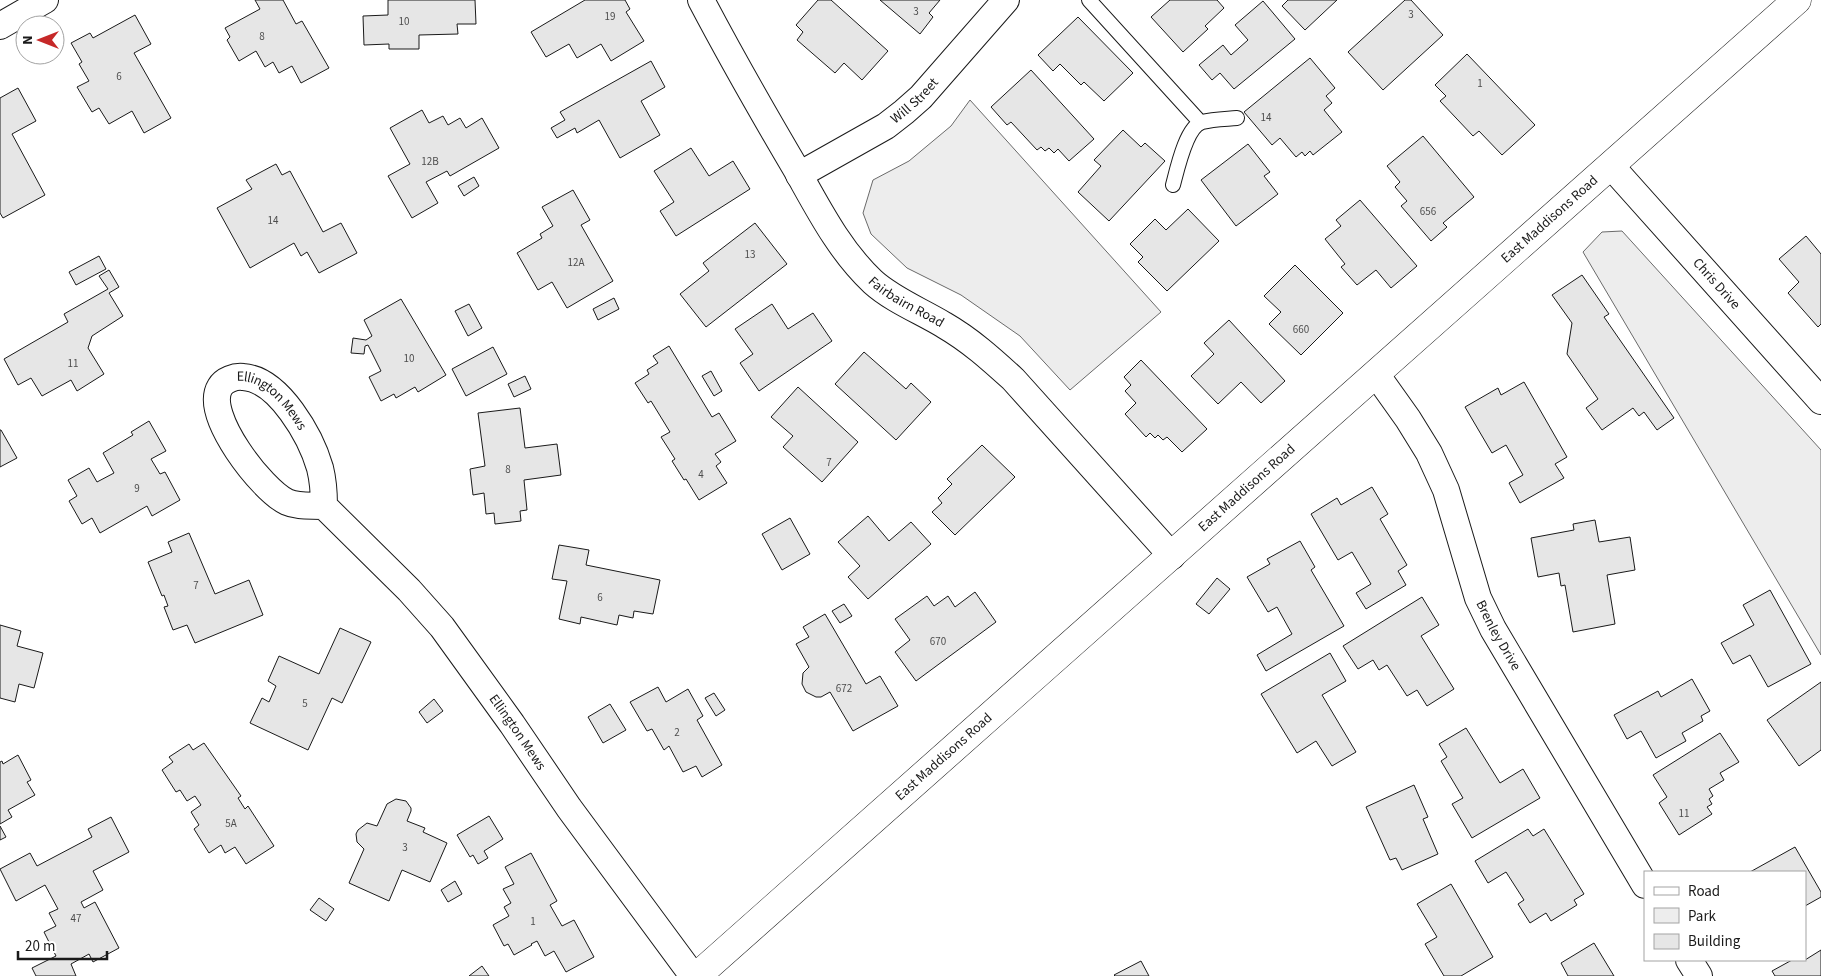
<svg xmlns="http://www.w3.org/2000/svg" width="1821" height="976" viewBox="0 0 1821 976" font-family="'Source Sans 3',sans-serif">
	<style>
		.green { fill: #ededed; stroke: #6a6a6a }
		.building { fill: #e6e6e6; stroke: #1a1a1a }
		.lines { fill: none; stroke-linecap: round; stroke-linejoin: round }
		.lane-casing { stroke: #1a1a1a; stroke-width: 16 }
		.street-casing { stroke: #1a1a1a; stroke-width: 28 }
		.secondary-casing { stroke: #1a1a1a; stroke-width: 29 }
		.lane { stroke: #fff; stroke-width: 14 }
		.street { stroke: #fff; stroke-width: 26 }
		.secondary { stroke: #fff; stroke-width: 28 }
		.labels { text-anchor: middle; dominant-baseline: central; stroke-width: 4; stroke-linejoin: round; paint-order: stroke }
		.number-label { font-size: 11px; fill: #4d4d4d }
		.street-label { font-size: 14px; fill: #1a1a1a; stroke: #fff }
	</style>
	<rect width="100%" height="100%" fill="#fff"/>
	<!-- green -->
	<path class="green" d="M970 100 1161 312 1070 390 1020 336 961 295 907 268 871 234 863 213 873 180 909 161 951 126Z
		M1622 231 1821 450V655L1583 252 1602 232Z"/>
	<!-- building -->
	<path class="building" d="M255 0H283L296 24 302 21 329 68 301 83 292 66 279 73 273 62 265 67 256 51 239 61 227 40 230 37 225 28 260 9Z
		M388 0H475L476 24H457L458 34 419 35V49H389V44L364 45 363 16 388 15Z
		M585 0H625L630 9 626 12 644 41 611 61 601 44 577 58 569 44 546 57 531 32Z
		M818 0H831L888 51 862 80 844 63 835 73 797 40 803 32 796 25Z
		M880 0H940L929 13 933 17 920 34Z
		M1170 0H1217L1224 8 1205 26 1208 29 1183 52 1151 17Z
		M1288 0H1337L1305 30 1282 6Z
		M1405 0H1411L1443 35 1383 90 1348 52Z
		M1263 1 1295 39 1234 89 1220 73 1212 80 1199 65 1223 45 1231 55 1248 40 1235 25Z
		M135 15 151 44 134 53 171 118 144 133 132 111 109 124 99 108 92 112 77 87 89 81 79 64 82 62 71 43 90 33 93 38Z
		M1078 17 1133 73 1104 101 1084 82 1081 85 1060 64 1053 71 1038 55Z
		M1467 54 1535 125 1502 155 1479 131 1473 136 1440 101 1446 96 1435 85Z
		M1310 58 1335 88 1326 96 1332 103 1324 110 1342 132 1313 155 1310 151 1305 156 1302 152 1296 157 1280 138 1272 145 1244 112Z
		M651 61 665 87 641 101 660 135 620 158 599 120 577 133 575 128 557 138 551 128 565 120 560 112Z
		M1031 70 1094 139 1069 161 1058 149 1054 153 1049 148 1045 151 1041 147 1037 150 1011 122 1007 125 991 107Z
		M18 88 36 121 12 134 45 195 3 218 0 213V98Z
		M422 110 429 123 443 116 448 125 460 118 466 128 482 118 499 148 450 176 447 171 426 182 438 203 412 218 388 176 410 164 390 128Z
		M1123 130 1141 147 1145 143 1165 161 1109 221 1078 192 1101 166 1094 160Z
		M1423 136 1474 197 1443 223 1447 227 1431 241 1401 206 1407 201 1395 187 1400 182 1387 166Z
		M1248 144 1270 172 1264 176 1278 194 1236 226 1201 180Z
		M691 148 709 176 733 161 750 189 676 236 660 211 674 202 654 171Z
		M276 164 282 175 290 171 323 232 341 223 357 253 319 273 307 252 301 256 294 243 250 268 217 208 252 189 246 180Z
		M474 177 479 186 464 196 458 186Z
		M573 190 590 220 581 225 613 281 567 308 552 282 538 290 517 253 542 238 540 234 553 226 542 207Z
		M1360 200 1417 266 1391 288 1376 270 1357 285 1341 267 1345 264 1325 239 1341 226 1336 220Z
		M1188 209 1219 241 1167 291 1138 262 1143 257 1130 244 1155 219 1166 230Z
		M755 223 787 264 706 327 680 294 709 271 703 263Z
		M1806 236 1821 254V324L1818 327 1788 293 1799 282 1779 259Z
		M99 256 106 269 76 285 69 272Z
		M1295 265 1343 313 1301 355 1269 324 1281 312 1264 296Z
		M109 270 119 287 109 293 123 316 92 336 88 348 104 374 77 391 71 380 42 396 31 378 18 385 4 359 68 322 64 314 108 289 99 276Z
		M1582 275 1609 314 1604 317 1674 418 1657 430 1644 412 1639 416 1633 408 1602 430 1586 408 1598 399 1567 354 1572 323 1552 295Z
		M614 298 619 309 598 320 593 309Z
		M401 299 446 375 418 392 415 387 396 398 394 394 381 401 369 377 381 371 368 345 365 346 364 354 351 353 353 338 366 340 372 336 364 320Z
		M469 304 482 328 468 336 455 311Z
		M772 304 788 329 813 313 832 341 759 391 740 363 753 354 735 329Z
		M1229 320 1285 381 1261 403 1241 382 1218 404 1191 376 1214 354 1204 343Z
		M669 346 712 417 719 413 736 441 715 454 721 462 716 466 727 483 699 500 686 479 684 480 672 461 675 459 661 437 670 432 651 401 648 403 635 383 649 374 647 370 658 363 653 356Z
		M493 347 507 374 466 396 452 369Z
		M864 352 906 389 911 383 931 402 896 440 835 384Z
		M1141 360 1207 429 1182 452 1167 437 1163 440 1158 435 1155 438 1150 433 1146 437 1125 414 1136 403 1125 391 1131 385 1124 377Z
		M711 371 722 391 714 396 702 376Z
		M525 376 531 389 514 397 508 384Z
		M1524 382 1567 457 1555 464 1564 478 1520 503 1509 483 1523 475 1506 445 1492 453 1465 407 1498 388 1501 395Z
		M798 387 858 442 822 482 783 447 793 436 771 417Z
		M520 408 525 448 557 444 561 475 524 480 527 510 520 511 521 521 495 524 494 513 486 514 484 493 473 495 470 469 485 466 478 413Z
		M149 421 166 451 151 459 160 474 165 472 180 500 152 516 147 506 100 533 92 518 82 524 69 501 77 496 68 480 89 468 97 482 114 473 103 453 133 435 131 432Z
		M0 430H1L17 458 0 467Z
		M982 445 1015 477 955 535 932 512 942 503 938 498 952 484 947 479Z
		M1372 487 1388 514 1380 519 1407 565 1398 571 1406 585 1366 609 1356 593 1371 584 1352 552 1338 560 1311 514 1337 498 1341 505Z
		M868 516 889 541 911 522 931 544 868 599 848 577 860 566 838 542Z
		M790 518 810 554 782 570 762 534Z
		M1595 520 1599 542 1630 537 1635 570 1607 575 1615 624 1573 632 1565 585 1561 586 1559 573 1538 577 1531 538 1574 530 1573 524Z
		M189 533 215 594 249 580 263 615 195 643 187 625 173 630 164 607 168 606 164 595 162 596 148 562 172 552 168 542Z
		M1300 541 1315 567 1311 570 1344 626 1266 671 1257 655 1292 634 1277 607 1268 612 1247 577 1270 564 1267 559Z
		M559 545 589 550 586 565 660 580 653 614 634 611 633 618 619 615 617 625 581 617 580 624 559 619 567 581 552 579Z
		M1217 578 1230 589 1209 614 1196 604Z
		M1770 590 1811 664 1768 687 1750 655 1733 664 1721 643 1754 625 1743 605Z
		M975 592 996 622 916 681 895 652 910 640 895 619 927 596 934 606 948 596 955 607Z
		M1422 597 1439 625 1421 636 1454 689 1427 706 1417 690 1407 696 1387 665 1379 670 1373 660 1358 669 1343 646Z
		M844 604 852 616 840 623 832 611Z
		M825 614 866 684 880 676 898 706 853 731 830 692 821 697H816L806 692 802 684 803 673 809 667 796 644 809 637 803 627Z
		M0 625 21 631 17 646 43 653 34 688 19 684 15 702 0 698Z
		M340 628 371 642 342 703 332 698 308 750 250 723 262 698 269 702 276 686 268 681 279 656 319 674Z
		M1330 653 1346 681 1322 695 1356 752 1332 766 1316 741 1297 753 1261 694Z
		M1692 679 1710 711 1701 716 1703 721 1682 733 1686 741 1656 758 1641 731 1627 739 1614 715 1658 691 1661 697Z
		M1821 682V750L1799 766 1767 720Z
		M658 687 666 702 688 689 703 716 697 720 722 765 702 777 696 766 683 772 669 746 664 750 652 729 647 731 630 702Z
		M714 693 725 710 716 716 705 698Z
		M434 699 443 711 427 723 419 712Z
		M610 704 626 730 603 743 588 717Z
		M1466 728 1500 783 1523 769 1540 798 1472 838 1452 804 1463 798 1441 761 1447 757 1439 744Z
		M1720 733 1739 762 1720 773 1724 780 1709 789 1713 796 1709 799 1712 804 1707 807 1712 814 1679 835 1659 803 1667 797 1653 775Z
		M204 743 241 796 238 798 245 809 248 806 274 846 246 864 235 847 225 853 221 845 209 853 194 829 199 825 191 812 201 805 195 796 187 801 180 790 176 792 162 770 173 762 169 757 189 744 193 750Z
		M18 755 31 780 27 782 35 795 8 810 12 817 0 824V762L2 761 3 764Z
		M1414 785 1428 817 1423 819 1438 854 1402 870 1396 858 1390 860 1366 807Z
		M396 799 406 801 411 808V811L407 821 425 828 423 832 447 843 430 882 402 870 389 901 349 883 364 849 357 842 356 834 358 830 367 823 377 826 387 804Z
		M489 816 503 839 484 851 488 858 478 864 473 855 470 857 457 835Z
		M111 817 129 852 93 871 103 890 81 902 84 908 95 902 119 948 93 962 89 954 71 964 76 976H36L32 968 56 956 44 932 56 926 49 913 58 909 45 885 16 901 0 869 30 853 37 866 92 837 88 829Z
		M0 826 6 837 0 840Z
		M1528 829 1533 836 1544 829 1584 894 1574 900 1577 905 1551 921 1546 913 1530 923 1518 904 1524 900 1506 872 1488 883 1475 861Z
		M1795 847 1821 892V897L1805 906V872H1750Z
		M531 853 557 901 550 905 562 926 574 920 594 957 566 972 554 951 545 956 537 941 531 944 532 945 514 955 508 944 504 946 493 925 509 916 504 907 511 903 503 889 514 884 505 867Z
		M455 881 462 894 448 902 441 890Z
		M1451 884 1493 957 1461 976H1444L1425 944 1437 937 1417 904Z
		M319 898 334 909 326 921 310 910Z
		M1594 943 1614 976H1568L1561 963Z
		M1821 950V976H1775L1772 971 1792 960H1805Z
		M1141 961 1149 976H1115L1114 975Z
		M482 966 489 976H469Z"/>
	<g class="lines">
		<defs>
			<path id="lane" d="M1089 0 1200 122
				M1173 185C1177 170 1186 127 1202 122 1213 119 1226 119 1237 118"/>
			<g id="street">
				<path id="s1" d="M701 0C731 57 763 113 796 169 818 208 839 250 873 282 893 300 921 311 944 325 970 340 991 359 1013 379L1172 556"/>
				<path d="M0 26 45 0"/>
				<path id="s2" d="M1611 166 1821 401"/>
				<path id="s3" d="M799 175 886 126 904 112 921 97 1006 0"/>
				<path id="s4" d="M1376 374 1408 419 1429 453 1446 490 1478 598 1493 629 1645 885"/>
				<path id="s5" d="M324 506C312 505 298 507 287 502 262 490 203 415 220 387 224 380 235 376 243 377 279 379 311 437 320 468 323 480 324 493 324 506L409 590 442 627 512 724 569 808 693 976"/>
				<path d="M1689 960 1699 976"/>
			</g>
			<g id="secondary">
				<path id="s6" d="M697 976 1797 0"/>
			</g>
		</defs>
		<!-- lane casing -->
		<use href="#lane" class="lane-casing"/>
		<!-- street casing -->
		<use href="#street" class="street-casing"/>
		<!-- secondary casing -->
		<use href="#secondary" class="secondary-casing"/>
		<!-- lane -->
		<use href="#lane" class="lane"/>
		<!-- street -->
		<use href="#street" class="street"/>
		<!-- secondary -->
		<use href="#secondary" class="secondary"/>
	</g>
	<g class="labels">
		<!-- number labels -->
		<g class="number-label">
			<text x="916" y="11">3</text>
			<text x="1411" y="14">3</text>
			<text x="610" y="16">19</text>
			<text x="404" y="21">10</text>
			<text x="262" y="36">8</text>
			<text x="119" y="76">6</text>
			<text x="1480" y="83">1</text>
			<text x="1266" y="117">14</text>
			<text x="430" y="161">12B</text>
			<text x="1428" y="211">656</text>
			<text x="273" y="220">14</text>
			<text x="750" y="254">13</text>
			<text x="576" y="262">12A</text>
			<text x="1301" y="329">660</text>
			<text x="409" y="358">10</text>
			<text x="73" y="363">11</text>
			<text x="829" y="462">7</text>
			<text x="508" y="469">8</text>
			<text x="701" y="474">4</text>
			<text x="137" y="488">9</text>
			<text x="196" y="585">7</text>
			<text x="600" y="597">6</text>
			<text x="938" y="641">670</text>
			<text x="844" y="688">672</text>
			<text x="305" y="703">5</text>
			<text x="677" y="732">2</text>
			<text x="1684" y="813">11</text>
			<text x="231" y="823">5A</text>
			<text x="405" y="847">3</text>
			<text x="76" y="918">47</text>
			<text x="533" y="921">1</text>
		</g>
		<!-- street labels -->
		<g class="street-label">
			<text stroke="none"><textPath href="#s3" startOffset="138">Will Street</textPath></text>
			<text stroke="none"><textPath href="#s6" startOffset="1140">East Maddisons Road</textPath></text>
			<text stroke="none"><textPath href="#s2" startOffset="158">Chris Drive</textPath></text>
			<text stroke="none"><textPath href="#s1" startOffset="370">Fairbairn Road</textPath></text>
			<text stroke="none"><textPath href="#s5" startOffset="242">Ellington Mews</textPath></text>
			<text stroke="none"><textPath href="#s6" startOffset="735">East Maddisons Road</textPath></text>
			<text stroke="none"><textPath href="#s4" startOffset="291">Brenley Drive</textPath></text>
			<text stroke="none"><textPath href="#s5" startOffset="666">Ellington Mews</textPath></text>
			<text stroke="none"><textPath href="#s6" startOffset="330">East Maddisons Road</textPath></text>
		</g>
	</g>
	<!-- legend -->
	<rect x="1644" y="871" width="162" height="90" fill="#ffffff" stroke="#a3a3a3"/>
	<rect x="1654" y="887" width="25" height="8" fill="#ffffff" stroke="#a3a3a3"/>
	<text x="1688" y="896" font-size="15" fill="#1a1a1a">Road</text>
	<rect x="1654" y="908" width="25" height="15" fill="#ededed" stroke="#a3a3a3"/>
	<text x="1688" y="921" font-size="15" fill="#1a1a1a">Park</text>
	<rect x="1654" y="934" width="25" height="15" fill="#e6e6e6" stroke="#a3a3a3"/>
	<text x="1688" y="946" font-size="15" fill="#1a1a1a">Building</text>
	<!-- north arrow -->
	<g transform="translate(40 40) rotate(270)"><circle r="24" fill="#ffffff" stroke="#a3a3a3"/>
	<path d="M0-4L9 19L0 12L-9 19Z" fill="#c62828"/>
	<text y="-8" font-size="14" font-weight="bold" text-anchor="middle" fill="#1a1a1a">N</text>
	</g>
	<!-- scale -->
	<path d="M18 951v8h89v-8" fill="none" stroke="#1a1a1a" stroke-width="2.5"/>
	<text x="25" y="951" font-size="15" fill="#1a1a1a" stroke="#ffffff" stroke-width="4" paint-order="stroke">20 m</text>
</svg>
